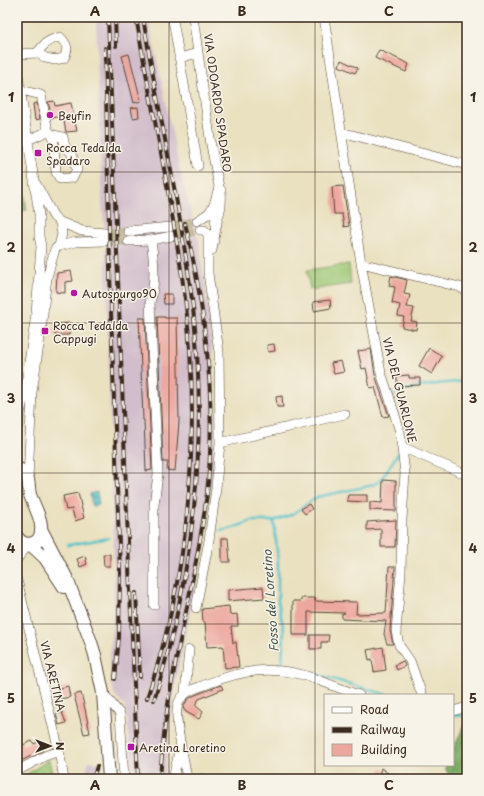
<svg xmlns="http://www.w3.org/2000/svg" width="484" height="796" viewBox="0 0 484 796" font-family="'Playpen Sans',sans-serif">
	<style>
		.industrial { fill: #d1bdcb }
		.green { fill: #9dc874; stroke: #6c7949 }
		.forest { fill: url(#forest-crowns); stroke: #5c6b42 }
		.park { fill: url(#park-dots); stroke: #6c7949 }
		.water { fill: url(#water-rules); stroke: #477674 }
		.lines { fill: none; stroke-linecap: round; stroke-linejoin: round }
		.stream { stroke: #53c1c9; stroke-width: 2.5 }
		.building { fill: #eda79f }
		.minor-tunnel { stroke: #c7bca0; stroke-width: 9; stroke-dasharray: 9 4.5; stroke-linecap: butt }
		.minor-casing { stroke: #554536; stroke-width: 10 }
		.major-casing { stroke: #554536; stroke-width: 14 }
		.minor { stroke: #fff; stroke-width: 9 }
		.major { stroke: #fff; stroke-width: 12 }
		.rail-casing { stroke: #3b2a1e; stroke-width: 4 }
		.rail { stroke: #f7f3e8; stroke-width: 2.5; stroke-dasharray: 8; stroke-linecap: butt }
		.grid { fill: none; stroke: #3b2a1e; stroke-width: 1; stroke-opacity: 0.55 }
		.poi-dot { fill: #b5179e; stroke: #f7f3e8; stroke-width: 1.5 }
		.labels { text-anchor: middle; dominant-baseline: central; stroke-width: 3; stroke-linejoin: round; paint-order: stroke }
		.street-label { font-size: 11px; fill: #3b2a1e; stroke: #f7f3e8 }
		.poi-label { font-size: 11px; fill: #3b2a1e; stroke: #f7f3e8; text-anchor: start }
		.water-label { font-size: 12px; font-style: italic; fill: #425751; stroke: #f7f3e8 }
		.neatline { fill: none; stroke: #3b2a1e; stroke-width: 1.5 }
		.grid-label { font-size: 13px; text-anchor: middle; font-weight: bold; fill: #3b2a1e }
	</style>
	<defs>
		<pattern id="forest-crowns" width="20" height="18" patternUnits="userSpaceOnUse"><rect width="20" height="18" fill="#7eac66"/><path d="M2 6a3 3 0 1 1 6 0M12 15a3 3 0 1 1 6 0" fill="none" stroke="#688c53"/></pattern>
		<pattern id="park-dots" width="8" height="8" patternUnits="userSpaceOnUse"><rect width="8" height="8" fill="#9dc874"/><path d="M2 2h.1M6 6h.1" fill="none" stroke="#81a35f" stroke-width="1.8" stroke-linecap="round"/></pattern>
		<pattern id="water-rules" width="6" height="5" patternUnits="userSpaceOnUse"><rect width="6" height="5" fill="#53c1c9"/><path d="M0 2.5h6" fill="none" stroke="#469da3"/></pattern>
	</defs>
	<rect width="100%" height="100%" fill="#f7f3e8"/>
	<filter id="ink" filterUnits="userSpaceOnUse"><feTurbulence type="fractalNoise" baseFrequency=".025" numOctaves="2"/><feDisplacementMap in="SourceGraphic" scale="8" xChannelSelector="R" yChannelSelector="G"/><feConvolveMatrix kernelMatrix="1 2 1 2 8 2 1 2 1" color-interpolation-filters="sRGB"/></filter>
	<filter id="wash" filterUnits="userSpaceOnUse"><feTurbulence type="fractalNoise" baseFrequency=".012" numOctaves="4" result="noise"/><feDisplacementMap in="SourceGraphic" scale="16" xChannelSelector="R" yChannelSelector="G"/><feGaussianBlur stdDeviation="0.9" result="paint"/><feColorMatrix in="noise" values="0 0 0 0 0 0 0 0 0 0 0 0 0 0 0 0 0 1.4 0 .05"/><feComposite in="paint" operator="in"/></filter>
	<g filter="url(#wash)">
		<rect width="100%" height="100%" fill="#eae1c0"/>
		<!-- industrial -->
		<path class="industrial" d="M96 17H148L180 171 199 242 211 328 213 364 215 431 213 471 206 524 193 599 177 672 171 714 165 779H130L128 722 125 707 114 694 109 664 113 616 114 574 105 233 102 204Z
			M89 761 101 763V779H84Z"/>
		<!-- green -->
		<path class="green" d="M349 264 351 284 310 290 307 270Z"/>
		<!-- forest -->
		<path class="forest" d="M17 146 27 210 17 212Z
			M466 721 467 779H451L445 768 446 765H453V750Z"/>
		<!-- park -->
		<path class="park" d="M49 760 53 779H23L22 777Z"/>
		<!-- water -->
		<path class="water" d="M97 492 99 505 92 506 90 494Z"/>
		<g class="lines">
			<!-- stream -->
			<path class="stream" d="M391 396C410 385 442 384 464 381L467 379
				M274 521 278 560V601L284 631 282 665 297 669
				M220 531 230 529 252 521H274L293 514 317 497 369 486 377 483 382 478 399 452
				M68 545 109 538
				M315 674 388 695
				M454 714 467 717
				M199 774 204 779"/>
		</g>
		<g id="blocks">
			<!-- building -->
			<path class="building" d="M379 50 409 64 406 72 375 58Z
				M129 54 141 101 134 103 122 56Z
				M341 60 358 68 355 73 339 66Z
				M54 101 55 106 71 103 77 131 66 132 63 116 52 118 48 102Z
				M37 103 40 119 35 120 33 104Z
				M138 107 139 117 133 118 131 108Z
				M343 186 349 226 344 227 342 214H334L332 187Z
				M71 271 73 281 65 282V293L56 292 57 273Z
				M391 276 407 280 404 294 410 295 407 307 414 308 411 321 417 322 416 330 402 327 404 317 398 316 400 305 392 303 395 287 389 286Z
				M163 294H172V304H164Z
				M330 300 331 308 314 311 313 302Z
				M157 317H165V318H177L179 422 175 471 167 470 168 462H163Z
				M139 318H145L152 470 146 471 144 420H143Z
				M70 323 69 335H55L54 324Z
				M274 344 275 351 268 352 267 345Z
				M429 348 442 356 432 374 419 366Z
				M371 349 375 375 389 416 383 417 375 387 370 388 366 368 362 369 358 351Z
				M341 361 344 372 334 374 331 363Z
				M409 375V378H420V385L397 386V376Z
				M282 396 283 407H277L276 397Z
				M383 480 396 481V511L370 510V502L382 503Z
				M78 493 84 518 75 521 72 509 66 510 63 496Z
				M348 495H367V502L347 501Z
				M309 504 312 509 305 514 301 509Z
				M396 520 395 547H381V529L367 530V522Z
				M222 538H228L230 562H222Z
				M103 554H110V566H104Z
				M85 556 87 564 80 567 77 559Z
				M389 567H395L390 630 393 644H387L384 634 386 621 342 619V614L345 613 308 612V635H293V601H301V598H315V601L357 602 356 614 386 613Z
				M263 587 264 598 228 601V590Z
				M229 606 230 615 237 614 238 626H231L233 643 236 642 239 667 225 668 223 646 207 647 205 622H203L202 609Z
				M310 635H329L328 642H321V649H310Z
				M383 647 386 670 374 672 372 659 369 660 367 650Z
				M403 661 405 666 397 670 395 665Z
				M221 685 223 689 199 699 195 705 203 712 199 719 186 712 183 708 187 700 193 696Z
				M68 686 70 697 60 699 57 689Z
				M81 693 85 709 90 733 84 734 74 695Z
				M62 712 66 723 59 725 56 714Z
				M32 741 34 744 38 742 43 750 17 763V744L22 742 23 745Z
				M381 768 396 779H378Z"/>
		</g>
	</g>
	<g filter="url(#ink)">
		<use href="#blocks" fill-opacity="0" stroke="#554536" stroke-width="1"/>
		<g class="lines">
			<!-- minor-tunnel -->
			<path class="minor-tunnel" d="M170 227 197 221
				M105 233 128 231
				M172 236 200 230
				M105 241H128"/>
			<defs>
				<path id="minor" d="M193 17 211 145 219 187 214 205 209 213 197 221
					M324 17 361 263 381 373 389 396 400 432 405 473 402 519 401 573 396 631 399 645 410 661 422 695
					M173 20 198 166
					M17 54 37 53 46 58 55 60 64 58C69 49 67 44 60 37 48 40 45 43 37 53
					M179 58 198 53
					M17 68 39 214V236L41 246 36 314 26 384 17 429
					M21 90 41 95 48 131 28 140
					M48 131 53 135 56 172 60 179 72 178 77 170 71 152 65 147 63 137 53 135
					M341 132 467 165
					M209 213 218 217 212 250
					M60 222 82 231 105 233
					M215 222C222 213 222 201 221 190
					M128 231 170 227
					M151 240C154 261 156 282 150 303L158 474 154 505V605
					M128 241 151 240 172 236
					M59 246 76 242 105 241
					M361 263 460 287 467 291
					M220 443 345 414
					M402 447 467 475
					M28 479 32 392 41 331 47 277 55 249 59 246 62 234 60 222 54 217 36 184
					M17 559 28 545
					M17 580 59 751 64 779
					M196 608 209 540 216 488 220 443 219 352 208 273V234L204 230H200
					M103 693 120 714 124 779
					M185 693 189 650
					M453 711 467 707
					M17 771 45 756 59 751
					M173 779 180 747
					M187 779C185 761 173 719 178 704 183 691 195 689 207 684 242 670 273 665 310 677 327 683 343 690 359 695"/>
				<path id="major" d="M17 468C22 470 26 474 28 479 29 484 29 490 30 495 35 508 47 527 38 540 30 546 23 545 17 537
					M42 531 67 579 91 642 95 655 103 693 109 779
					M30 544 45 558 64 587"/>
			</defs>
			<!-- minor casing -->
			<use href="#minor" class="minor-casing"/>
			<!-- major casing -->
			<use href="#major" class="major-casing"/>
			<!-- minor -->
			<use href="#minor" class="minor"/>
			<!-- major -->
			<use href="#major" class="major"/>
			<defs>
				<path id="rail" d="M108 17 129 567 138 779
					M115 17 116 46
					M136 17C145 69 155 122 165 174 175 232 186 290 190 349 197 466 185 587 147 698
					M143 17C154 87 169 156 181 226 185 253 190 281 193 308 208 440 194 574 154 700
					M105 48 111 311 120 573 119 637 115 679
					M136 593 140 677
					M93 779 97 766
					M160 779C162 750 165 721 170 692 182 625 199 560 207 493 217 402 206 311 185 223"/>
			</defs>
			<!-- rail casing -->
			<use href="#rail" class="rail-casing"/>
			<!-- rail -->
			<use href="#rail" class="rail"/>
		</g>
	</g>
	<!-- grid -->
	<path class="grid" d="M169 17V779M315 17V779M17 172H467M17 323H467M17 473H467M17 624H467"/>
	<!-- markers -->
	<g class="poi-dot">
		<circle cx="50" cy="115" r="4"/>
		<rect x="34" y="149" width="8" height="8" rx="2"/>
		<circle cx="74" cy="293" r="4"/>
		<rect x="41" y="327" width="8" height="8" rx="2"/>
		<rect x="127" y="743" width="8" height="8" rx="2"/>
	</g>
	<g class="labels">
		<!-- street labels -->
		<g class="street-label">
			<text transform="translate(218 103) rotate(82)">VIA ODOARDO SPADARO</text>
			<text transform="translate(400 390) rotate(76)">VIA DEL GUARLONE</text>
			<text transform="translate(53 676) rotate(76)">VIA ARETINA</text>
		</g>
		<!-- poi labels -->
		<g class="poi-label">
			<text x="58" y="115">Beyfin</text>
			<text x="46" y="147">Rocca Tedalda<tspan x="46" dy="13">Spadaro</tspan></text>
			<text x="82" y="293">Autospurgo90</text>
			<text x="53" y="325">Rocca Tedalda<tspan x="53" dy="13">Cappugi</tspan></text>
			<text x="139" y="747">Aretina Loretino</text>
		</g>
		<!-- water labels -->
		<g class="water-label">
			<text transform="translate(270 601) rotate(-94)">Fosso del Loretino</text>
		</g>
	</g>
	<!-- margin -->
	<rect width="484" height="796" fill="none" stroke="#f7f3e8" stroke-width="44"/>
	<!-- legend -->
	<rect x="324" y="694" width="130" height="72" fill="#f7f3e8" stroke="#aca397"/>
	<rect x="332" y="707" width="20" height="6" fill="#ffffff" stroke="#aca397"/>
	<text x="360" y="714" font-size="12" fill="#3b2a1e">Road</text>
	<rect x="332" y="727" width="20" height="6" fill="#3b2a1e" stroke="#aca397"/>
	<text x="360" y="734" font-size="12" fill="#3b2a1e">Railway</text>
	<rect x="332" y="744" width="20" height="12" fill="#eda79f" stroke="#aca397"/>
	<text x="360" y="754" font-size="12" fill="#3b2a1e">Building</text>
	<!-- north arrow -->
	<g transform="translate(50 746) rotate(90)" stroke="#f7f3e8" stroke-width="3" paint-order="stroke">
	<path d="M0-3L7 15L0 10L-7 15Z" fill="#3b2a1e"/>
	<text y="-6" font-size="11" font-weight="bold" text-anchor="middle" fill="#3b2a1e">N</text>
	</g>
	<rect x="22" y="22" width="440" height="752" class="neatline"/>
	<g class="grid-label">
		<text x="95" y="16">A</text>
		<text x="242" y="16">B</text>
		<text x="389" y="16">C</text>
		<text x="11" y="102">1</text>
		<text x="473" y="102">1</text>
		<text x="11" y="252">2</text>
		<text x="473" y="252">2</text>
		<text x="11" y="403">3</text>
		<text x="473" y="403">3</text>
		<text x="11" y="553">4</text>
		<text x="473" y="553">4</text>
		<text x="11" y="703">5</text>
		<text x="473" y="703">5</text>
		<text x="95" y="790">A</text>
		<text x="242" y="790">B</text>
		<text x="389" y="790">C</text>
	</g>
</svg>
